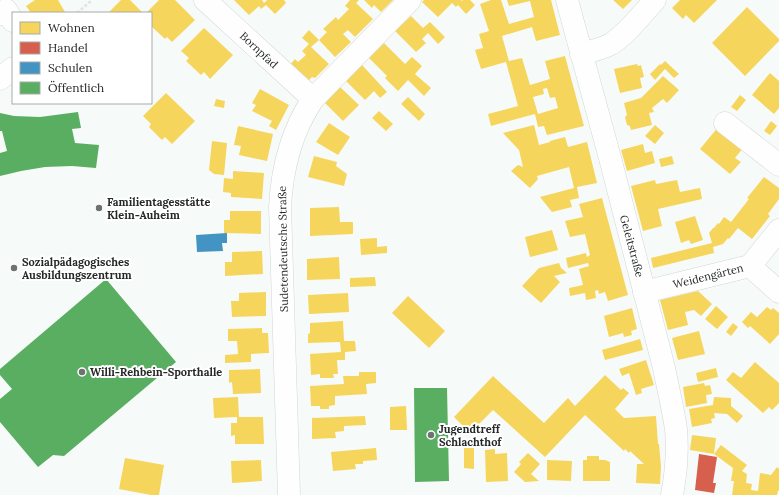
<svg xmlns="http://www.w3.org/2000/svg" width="779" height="495" viewBox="0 0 779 495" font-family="Lora,serif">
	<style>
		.homes { fill: #f6d55c; fill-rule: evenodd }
		.shops { fill: #d6604d }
		.schools { fill: #4393c3 }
		.public { fill: #5aae61 }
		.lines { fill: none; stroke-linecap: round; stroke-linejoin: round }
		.minor-casing { stroke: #d2d6d5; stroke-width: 23 }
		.major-casing { stroke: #d2d6d5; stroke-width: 23 }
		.path { stroke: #e2e3e3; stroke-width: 2.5; stroke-dasharray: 3 2; stroke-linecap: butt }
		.minor { stroke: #fefefe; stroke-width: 22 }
		.major { stroke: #fefefe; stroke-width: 22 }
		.poi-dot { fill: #6e7271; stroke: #fff; stroke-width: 1.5 }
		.labels { text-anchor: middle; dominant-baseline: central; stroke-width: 4; stroke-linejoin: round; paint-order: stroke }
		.street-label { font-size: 11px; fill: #242827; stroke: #fff }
		.poi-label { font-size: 11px; font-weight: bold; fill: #242827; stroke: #fff; text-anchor: start }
	</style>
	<rect width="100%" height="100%" fill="#f6fbfa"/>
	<!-- homes -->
	<path class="homes" d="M35 0H58L65 12 63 13H31L26 6Z
		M121 0H130L143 13H108Z
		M159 0H175L195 20 172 42 167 37 165 39 151 26V13H146Z
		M234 0H262L264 3 267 0H284L286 3 275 14 266 5 261 9 259 6 249 15Z
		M350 0H359L356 3 373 19 355 37 348 30 343 34 351 42 335 57 319 40 327 32 323 29 336 17 338 20 349 9 345 6Z
		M364 0H393L381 12 374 5 372 8Z
		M424 0H461L462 1 463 0H470L475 5 466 14 458 5 456 7 452 3 438 17 422 2Z
		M491 0H501L509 24 534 17 530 1 509 6 507 0H551L560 35 536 41 532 27 502 36 509 61 522 58 530 85 550 79 545 61 565 56 584 126 547 135 544 126 538 127 535 114 491 126 488 114 518 106 506 62 481 69 475 50 483 48 479 34 489 31 480 4ZM547 88 550 98 555 97 558 108 538 114 533 97 544 94 543 89Z
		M613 0H632L623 9Z
		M680 0H717L694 23 686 15 683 19 672 8Z
		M747 7 779 39V41L745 76 712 43Z
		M411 16 423 28 430 22 445 37 438 44 428 33 422 39 426 43 416 52 395 31Z
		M204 28 233 55 210 79 204 72 201 75 186 61 189 58 181 51Z
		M309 30 319 40 311 47 329 64 315 78 312 77 306 83 289 66 295 59 298 62 306 55 302 51 309 44 302 38Z
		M384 43 405 64 412 57 422 66 415 74 431 88 424 96 408 80 398 91 385 78 387 76 369 58Z
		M665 61 679 74 674 78 665 69 655 80 650 74 660 64 661 65Z
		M637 64 638 66 641 65 644 77 640 78 642 88 620 93 614 69Z
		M362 65 387 92 380 98 374 91 365 100 346 81Z
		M770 73 779 81V108L774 114 752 95Z
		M663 76 679 90 667 103 663 99 652 108 654 112 649 113 652 125 631 130 630 126 627 125 625 117 627 115 624 103 641 98Z
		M340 87 359 105 343 121 325 103Z
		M260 89 289 105 276 130 269 126 272 121 252 111 256 105 252 103Z
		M166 93 195 121 172 144 165 137 162 140 149 127 151 124 143 116Z
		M740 95 746 100 737 111 731 107Z
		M408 97 425 114 419 121 401 104Z
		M216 99 225 101 224 108 214 106Z
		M379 111 393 124 386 131 372 118Z
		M771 121 777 126 770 135 764 131Z
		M329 123 350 137 338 155 316 142Z
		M534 125 539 145 550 142V141L565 137 568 147 587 142 597 183 577 187 579 198 570 200 572 207 552 212 540 197 574 188 569 167 537 176 538 179 530 188 511 171 518 165 523 167 519 150 503 133Z
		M655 125 664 133 655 144 645 136Z
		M238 126 273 134 267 161 239 155 241 146 234 145Z
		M719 126 744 147 735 158 741 162 730 174 700 149Z
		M212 141 227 143 224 175 214 174 209 170Z
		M643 144 645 153 652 151 655 163 627 171 621 150Z
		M314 156 337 162 336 166 347 174 344 186 308 177Z
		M672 156 674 164 661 167 659 159Z
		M233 171 264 173 262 199 231 197V193L223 192 224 178 233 179Z
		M764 177 779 188V199L768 214 770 216 752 239 738 228 729 239 728 238 723 244 713 247 714 253 653 268 651 258 712 243 709 233 713 228H714L718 223 719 224 724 217 731 222 749 199 747 198Z
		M655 180 656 184 677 180 680 192 700 188 702 199 658 209 662 226 643 231 631 186Z
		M602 198 628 295 608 301 605 292 599 294 598 290 595 291 596 298 586 300 585 293 570 296 569 288 583 285 579 269 589 266 588 263 568 268 566 258 586 253 587 257 590 255 585 234 570 237 565 221 583 217 579 204Z
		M339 207 340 222H353V234L310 236V208Z
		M230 211H261V234L224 233V220H230Z
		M695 216 703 240 691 244 689 240 681 243 675 222Z
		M552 230 558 250 530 257 525 237Z
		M377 238V247L387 246V253L361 255 360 239Z
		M262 251 263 274 225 276V262H232V252Z
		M339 257 340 279 307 280V259Z
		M559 263 561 268 567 273 554 276 560 282 541 303 522 286 539 268Z
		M375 277 376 286 350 287V278Z
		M698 291 712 304 701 316 694 310 685 312 688 325 668 330 660 300Z
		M266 292V316L232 317 231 301H239V293Z
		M348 293 349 312 309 314 308 295Z
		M408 296 445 331 429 348 392 313Z
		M716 306 728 317 717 329 705 319Z
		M767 307 771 310 773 308 779 313V334L770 344 750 326 748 328 742 322 751 312 757 317Z
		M632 308 637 329 631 331 632 335 624 337 623 333 609 337 604 316Z
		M343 321 344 341H355L356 351 345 352V360H337L338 374H333L334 378H320V374L311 375 310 354 341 352 340 342 308 343V334L310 333V323Z
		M733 323 738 327 731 336 726 332Z
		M262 328V333H268L269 353 251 354V362L225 363V355L238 354 237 341H228V329Z
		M699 331 705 354 678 360 672 338Z
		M640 339 643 350 605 360 602 350Z
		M646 360 654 385 641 389 642 393 636 395 629 373 622 376 619 369Z
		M755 362 779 383V403L772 410 769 407 763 413 726 380 733 372 741 378Z
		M716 368 718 377 698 382 696 373Z
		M260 369 261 393 233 394 232 382 229 383V370Z
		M359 372H376V383L366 384 367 394 335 396V405L329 406V409H320V406H311L310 386 344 384 343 376H359Z
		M605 375 621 390 623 388 629 393 615 409 624 418 656 416 658 444H659L661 467 660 484 636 483 637 464H644L630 451 629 453 625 449 624 451 585 415 545 457 493 410 470 433 454 417 493 376 544 423 568 398 575 406Z
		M704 383 705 386 710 385 712 394 706 395 707 403 686 407 683 387Z
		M238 397 239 417H263L264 444H235V435L231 436V423H237V417L214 418 213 398Z
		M714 397 731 398V406L743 416 737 423 727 414 714 413 715 418 711 419 712 423 692 427 689 409 713 405Z
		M406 406 407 430H390V407Z
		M365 416 366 425 344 426V431L335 432 336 438 312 439V418Z
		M692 435 716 438 714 454 690 450Z
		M464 443H474V469L464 468Z
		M721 445 747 465 742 471 747 474 746 483 752 484 751 490 758 491 760 473 771 475 777 467 779 469V490L778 491 777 495H732L734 481H731L733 468 714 454Z
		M376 448 377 460 363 461V464H355L356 469 333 471 331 452Z
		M495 449V454L507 453 508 481 486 482 485 450Z
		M528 453 540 464 531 474 539 481 525 482 514 472 521 464 519 462Z
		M587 456H599V460H605L610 462V481H583V460H587Z
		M125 458 164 465 159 495H151L119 489Z
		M261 460 262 481 232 483 231 461Z
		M547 460 572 461 571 481 547 480Z"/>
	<!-- shops -->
	<path class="shops" d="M699 454 717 457 713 483H716L714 493 695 490Z"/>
	<!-- schools -->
	<path class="schools" d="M227 233V243H222L223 251 197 252 196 235Z"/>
	<!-- public -->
	<path class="public" d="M78 112 81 128 72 129 75 143 99 145 96 168 72 166 45 167 21 171 0 176V153L7 151 2 131H0V113L14 116 40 117Z
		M106 279 176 362 64 456 53 455 38 467 0 422V399L12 389 0 375V369Z
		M414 388H447L449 481 415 482Z"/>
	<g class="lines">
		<defs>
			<path id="minor" d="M205 0 313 99
				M0 14 6 10 13 21
				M581 54C591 51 602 49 611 44 626 35 643 13 655 0
				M0 79 13 68
				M725 123 779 165
				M750 266 779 292
				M644 292 750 266 779 230
				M289 495 280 207C282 168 291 132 313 99L410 0"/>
			<path id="major" d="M567 0 610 158 664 368C668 388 673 409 676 429 678 451 676 474 672 495"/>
		</defs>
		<!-- minor casing -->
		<use href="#minor" class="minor-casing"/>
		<!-- major casing -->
		<use href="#major" class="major-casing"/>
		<!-- path -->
		<path class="path" d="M77 13 92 0"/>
		<!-- minor -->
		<use href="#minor" class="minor"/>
		<!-- major -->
		<use href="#major" class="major"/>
	</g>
	<!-- markers -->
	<g class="poi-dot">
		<circle cx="99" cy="208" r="4"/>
		<circle cx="14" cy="268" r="4"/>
		<circle cx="82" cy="372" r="4"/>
		<circle cx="431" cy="435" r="4"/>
	</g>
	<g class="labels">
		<!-- street labels -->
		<g class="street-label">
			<text transform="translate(259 50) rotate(43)">Bornpfad</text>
			<text transform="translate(632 246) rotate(75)">Geleitstraße</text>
			<text transform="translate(283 249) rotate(-91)">Sudetendeutsche Straße</text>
			<text transform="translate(708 276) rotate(-14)">Weidengärten</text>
		</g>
		<!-- poi labels -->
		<g class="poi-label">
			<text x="107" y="202">Familientagesstätte<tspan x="107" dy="13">Klein-Auheim</tspan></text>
			<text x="22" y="262">Sozialpädagogisches<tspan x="22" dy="13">Ausbildungszentrum</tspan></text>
			<text x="90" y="372">Willi-Rehbein-Sporthalle</text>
			<text x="439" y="429">Jugendtreff<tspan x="439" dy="13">Schlachthof</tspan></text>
		</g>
	</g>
	<!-- legend -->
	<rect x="12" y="12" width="140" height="92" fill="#ffffff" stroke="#a7a9a9"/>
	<rect x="20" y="22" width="20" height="12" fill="#f6d55c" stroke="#a7a9a9"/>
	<text x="48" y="32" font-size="12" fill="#242827">Wohnen</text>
	<rect x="20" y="42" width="20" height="12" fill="#d6604d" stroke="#a7a9a9"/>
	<text x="48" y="52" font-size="12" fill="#242827">Handel</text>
	<rect x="20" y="62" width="20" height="12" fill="#4393c3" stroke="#a7a9a9"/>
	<text x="48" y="72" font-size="12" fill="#242827">Schulen</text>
	<rect x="20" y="82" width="20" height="12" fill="#5aae61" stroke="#a7a9a9"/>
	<text x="48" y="92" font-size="12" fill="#242827">Öffentlich</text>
</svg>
